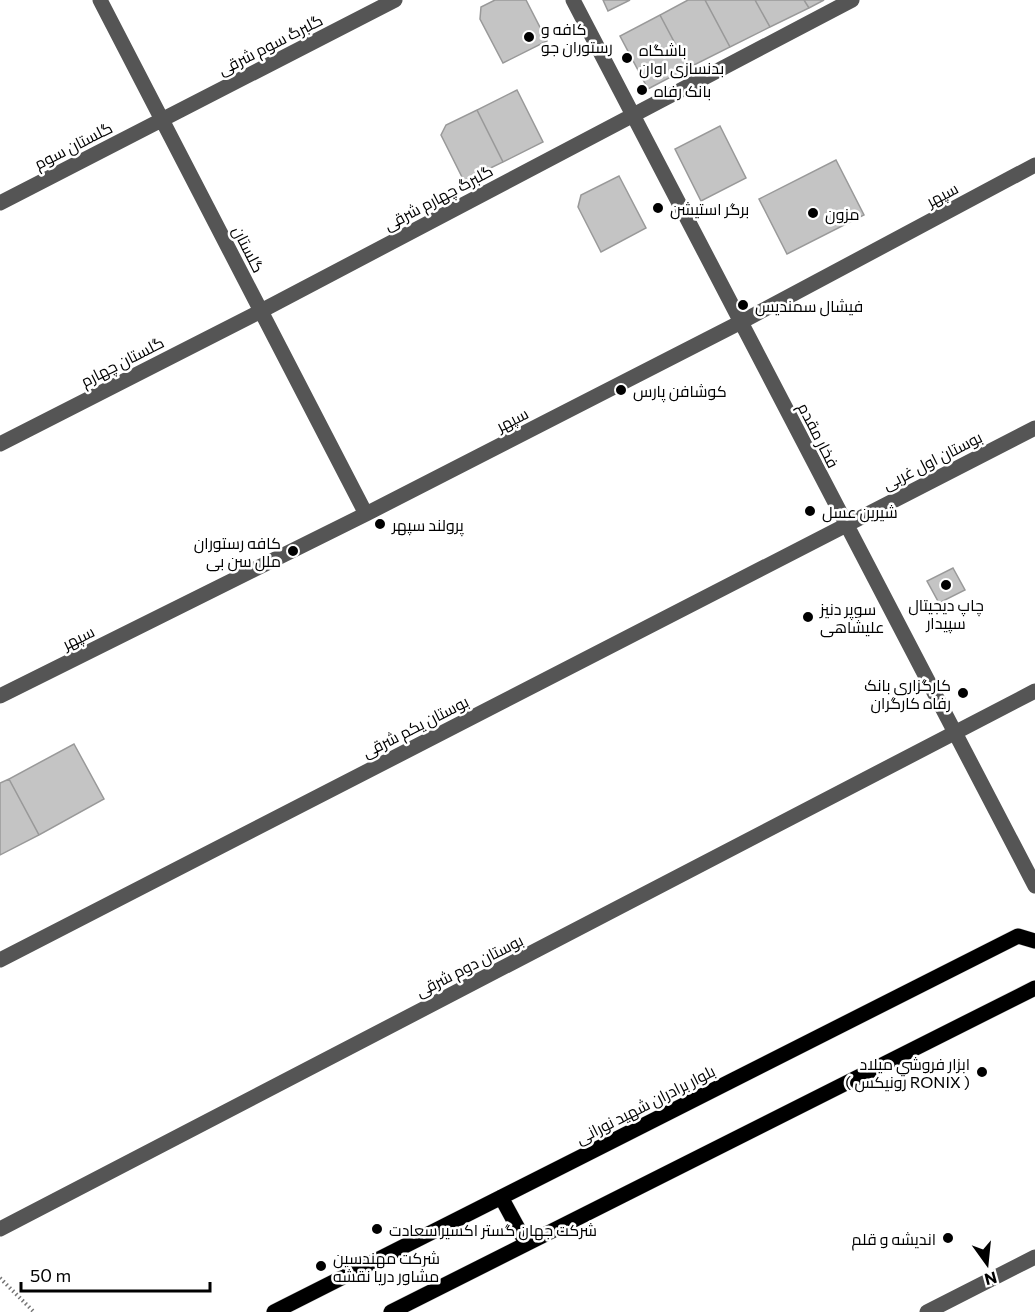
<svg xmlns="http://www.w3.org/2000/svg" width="1035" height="1312" viewBox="0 0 1035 1312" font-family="Commissioner,Cairo,sans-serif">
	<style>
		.building { fill: #c4c4c4; stroke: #999; stroke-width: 1.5 }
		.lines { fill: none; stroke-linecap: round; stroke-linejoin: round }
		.major-casing { stroke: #dbdbdb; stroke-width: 16 }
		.path { stroke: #777; stroke-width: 4; stroke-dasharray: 1.5 3; stroke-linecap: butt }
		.minor { stroke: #555; stroke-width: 15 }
		.major { stroke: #000; stroke-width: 15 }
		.poi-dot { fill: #000; stroke: #fff; stroke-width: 2 }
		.labels { text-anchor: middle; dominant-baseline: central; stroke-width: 5; stroke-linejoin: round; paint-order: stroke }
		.poi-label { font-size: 16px; fill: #000; stroke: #fff; text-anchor: start }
		.street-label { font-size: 16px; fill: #000; stroke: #fff }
	</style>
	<rect width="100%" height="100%" fill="#fff"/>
	<!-- building -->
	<path class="building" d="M495 0H526L547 41 503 63 480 19 481 7Z
		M603 0H630L608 11Z
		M688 0H705L730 47 688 68 660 15Z
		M705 0H755L770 27 730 47Z
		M755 0H804L809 8 770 27Z
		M804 0H824L809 8Z
		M660 15 688 68 648 89 620 36Z
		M517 90 543 142 503 162 477 110Z
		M477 110 503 162 464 181 441 135 446 125Z
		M720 126 746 178 701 201 675 149Z
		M836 160 864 215 787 254 759 199Z
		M619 176 646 228 601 252 578 207 581 195Z
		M953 568 965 590 939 603 927 581Z
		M74 744 104 799 39 835 9 779Z
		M9 779 39 835 0 855V783Z"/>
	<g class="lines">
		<defs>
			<path id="major" d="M501 1197 526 1243
				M274 1312 1018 936 1035 941
				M391 1312 1035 988"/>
		</defs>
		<!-- major casing -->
		<use href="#major" class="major-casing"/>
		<!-- path -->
		<path class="path" d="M0 1278 34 1312"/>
		<!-- minor -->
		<path class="minor" d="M100 0 366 514
			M573 0 1035 886
			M0 203 395 0
			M0 444 261 311 852 0
			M0 696 366 514 741 322 1035 165
			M0 960 1035 428
			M0 1229 1035 691
			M927 1312 1035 1257"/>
		<!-- major -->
		<use href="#major" class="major"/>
	</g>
	<!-- markers -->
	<g class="poi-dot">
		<circle cx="529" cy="37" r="6"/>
		<circle cx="627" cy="58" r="6"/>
		<circle cx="642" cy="90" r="6"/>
		<circle cx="658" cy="208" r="6"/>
		<circle cx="813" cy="213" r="6"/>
		<circle cx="743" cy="305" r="6"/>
		<circle cx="621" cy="390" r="6"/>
		<circle cx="810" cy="511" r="6"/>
		<circle cx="380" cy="524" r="6"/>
		<circle cx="293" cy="551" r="6"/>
		<circle cx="946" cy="585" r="6"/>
		<circle cx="808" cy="617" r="6"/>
		<circle cx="963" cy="693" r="6"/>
		<circle cx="982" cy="1072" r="6"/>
		<circle cx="377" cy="1229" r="6"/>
		<circle cx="948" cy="1238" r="6"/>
		<circle cx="321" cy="1266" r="6"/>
	</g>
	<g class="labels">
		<!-- poi labels -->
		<g class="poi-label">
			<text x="541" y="28">کافه و<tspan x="541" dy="18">رستوران جو</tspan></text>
			<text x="639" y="49">باشگاه<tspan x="639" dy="18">بدنسازی اوان</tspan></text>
			<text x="654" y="90">بانک رفاه</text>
			<text x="670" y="208">برگر استیشن</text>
			<text x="825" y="213">مزون</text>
			<text x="755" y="305">فیشال سمندیس</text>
			<text x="633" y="390">کوشافن پارس</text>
			<text x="822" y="511">شیرین عسل</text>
			<text x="392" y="524">پرولند سپهر</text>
			<text x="281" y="542" text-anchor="end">کافه رستوران<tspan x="281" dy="18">ملل سن بی</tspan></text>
			<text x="946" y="604" text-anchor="middle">چاپ دیجیتال<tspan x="946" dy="18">سپیدار</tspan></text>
			<text x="820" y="608">سوپر دنيز<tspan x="820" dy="18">عليشاهى</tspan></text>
			<text x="951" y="684" text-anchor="end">کارگزاری بانک<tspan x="951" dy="18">رفاه کارگران</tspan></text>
			<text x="970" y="1063" text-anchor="end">ابزار فروشي ميلاد<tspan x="970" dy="18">( رونیکس RONIX )</tspan></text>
			<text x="389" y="1229">شرکت جهان گستر اکسیر سعادت</text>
			<text x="936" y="1238" text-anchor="end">اندیشه و قلم</text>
			<text x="333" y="1257">شرکت مهندسین<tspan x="333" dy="18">مشاور دریا نقشه</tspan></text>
		</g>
		<!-- street labels -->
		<g class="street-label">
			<text transform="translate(270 44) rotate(-27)">گلبرگ سوم شرقی</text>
			<text transform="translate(73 145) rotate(-27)">گلستان سوم</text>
			<text transform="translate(942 194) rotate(-28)">سپهر</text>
			<text transform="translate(438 197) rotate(-28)">گلبرگ چهارم شرقی</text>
			<text transform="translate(249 249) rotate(63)">گلستان</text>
			<text transform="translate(122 361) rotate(-27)">گلستان چهارم</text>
			<text transform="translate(512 419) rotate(-27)">سپهر</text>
			<text transform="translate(819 435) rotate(63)">فخار مقدم</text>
			<text transform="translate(932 460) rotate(-27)">بوستان اول غربی</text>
			<text transform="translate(78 637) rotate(-26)">سپهر</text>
			<text transform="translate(415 726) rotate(-27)">بوستان یکم شرقی</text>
			<text transform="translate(469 965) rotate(-27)">بوستان دوم شرقی</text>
			<text transform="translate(645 1104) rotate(-27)">بلوار برادران شهید نورانی</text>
		</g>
	</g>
	<!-- north arrow -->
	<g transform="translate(987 1264) rotate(165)" stroke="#ffffff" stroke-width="4.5" paint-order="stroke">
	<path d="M0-4.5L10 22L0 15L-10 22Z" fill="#000000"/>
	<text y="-9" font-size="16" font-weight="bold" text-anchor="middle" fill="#000000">N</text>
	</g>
	<!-- scale -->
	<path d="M21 1282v9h189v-9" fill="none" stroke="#000000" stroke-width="3"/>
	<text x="30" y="1282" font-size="18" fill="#000000" stroke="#ffffff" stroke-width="4.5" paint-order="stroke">50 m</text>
</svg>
